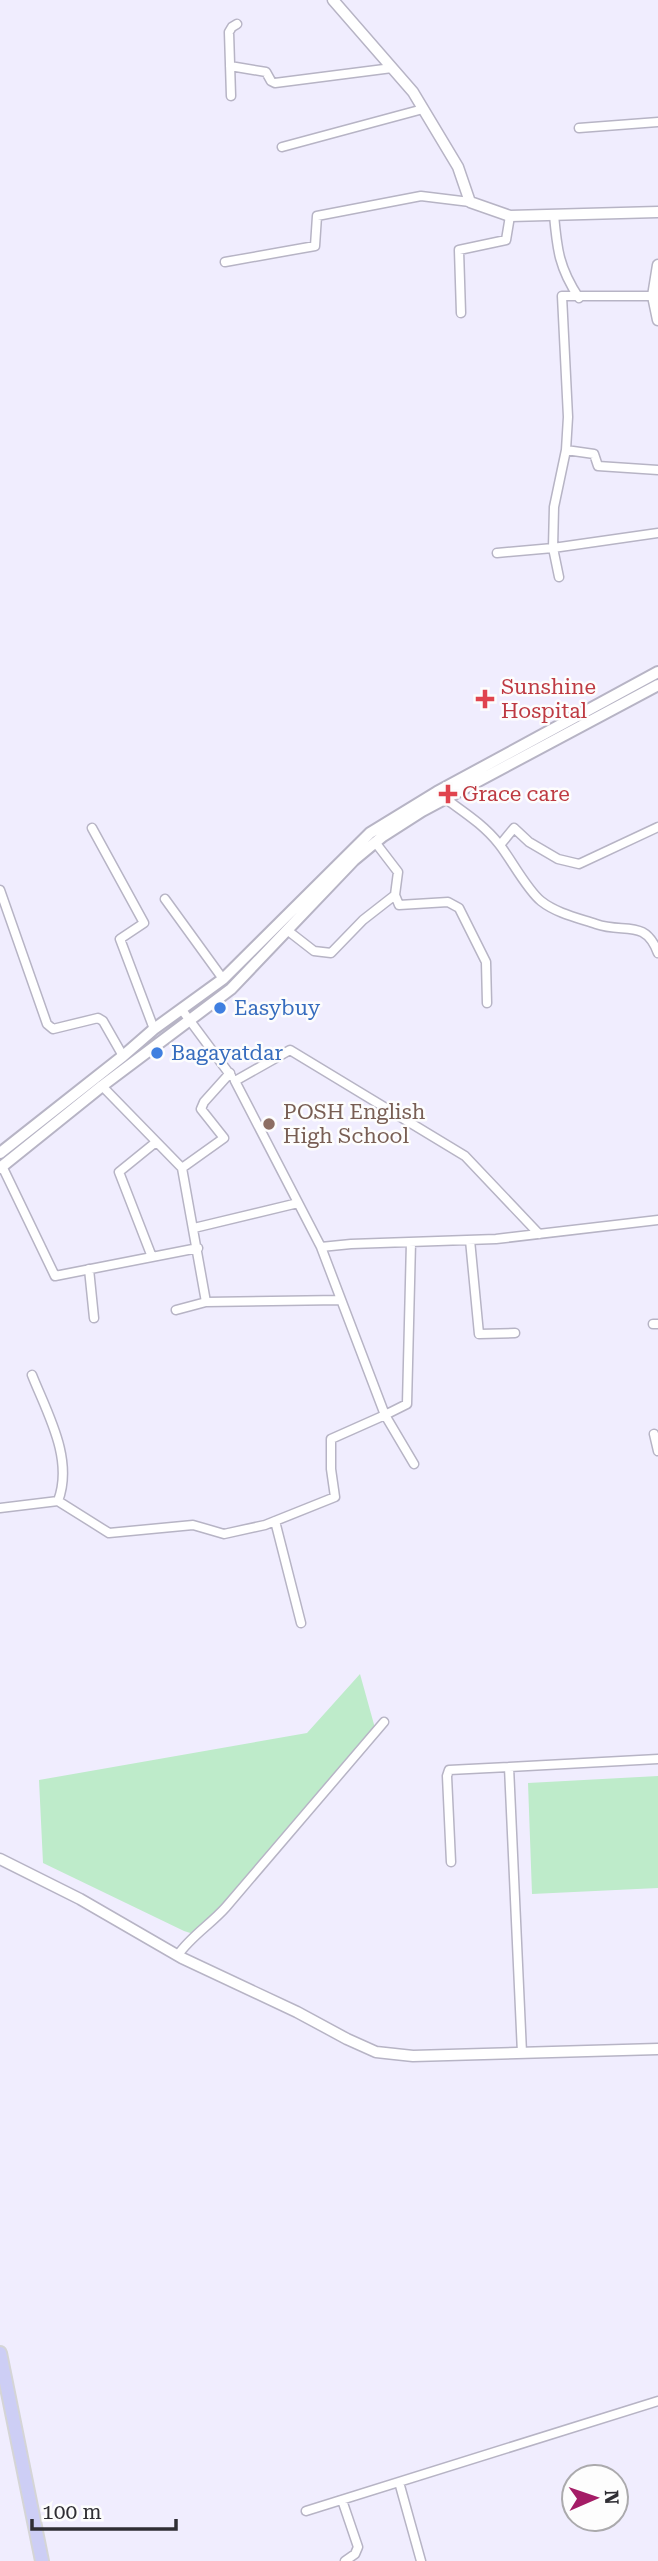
<svg xmlns="http://www.w3.org/2000/svg" width="658" height="2561" viewBox="0 0 658 2561" font-family="'Roboto Serif',serif">
	<style>
		.green { fill: #beebca }
		.lines { fill: none; stroke-linecap: round; stroke-linejoin: round }
		.minor-casing { stroke: #b7b4c5; stroke-width: 11 }
		.tertiary-casing { stroke: #b7b4c5; stroke-width: 13 }
		.secondary-casing { stroke: #b7b4c5; stroke-width: 14 }
		.primary-casing { stroke: #d5d5d6; stroke-width: 16 }
		.minor { stroke: #fff; stroke-width: 8 }
		.tertiary { stroke: #fff; stroke-width: 10 }
		.secondary { stroke: #fff; stroke-width: 10 }
		.primary { stroke: #cdcef5; stroke-width: 12 }
		.health-dot { fill: #e0444e; stroke: #fdfdfd; stroke-width: 2.5 }
		.shop-dot { fill: #3f7fe0; stroke: #fdfdfd; stroke-width: 2.5 }
		.education-dot { fill: #8d6e63; stroke: #fdfdfd; stroke-width: 2.5 }
		.labels { text-anchor: middle; dominant-baseline: central; stroke-width: 5; stroke-linejoin: round; paint-order: stroke }
		.health-label { font-size: 21px; fill: #be3a42; stroke: #fdfdfd; text-anchor: start }
		.shop-label { font-size: 21px; fill: #366cbe; stroke: #fdfdfd; text-anchor: start }
		.education-label { font-size: 21px; fill: #785e54; stroke: #fdfdfd; text-anchor: start }
	</style>
	<rect width="100%" height="100%" fill="#f0edfe"/>
	<!-- green -->
	<path class="green" d="M360 1674 375 1728 200 1936 184 1931 43 1863 39 1780 307 1733Z
		M658 1776V1888L532 1894 528 1783Z"/>
	<g class="lines">
		<defs>
			<path id="minor" d="M230 66 266 72 271 81 275 83 392 68
				M231 96 229 32 232 27 237 24
				M579 128 658 122
				M282 147 423 109
				M554 215C557 249 559 268 579 298
				M225 262 315 246 317 216 421 196 470 202
				M461 313 459 250 506 240 510 216
				M566 450 568 417 562 296H653
				M497 553 553 548 554 507 566 450 594 454 598 466 658 470
				M559 577 553 548 658 533
				M446 799C465 813 484 825 499 844 511 859 527 890 541 901 556 913 578 918 596 924 624 934 645 918 658 953
				M92 828 144 923 120 939 154 1029
				M500 845 514 828 529 842 558 859 579 864 658 827
				M0 890 47 1024 53 1029 98 1018 103 1021 123 1056
				M395 895 399 905 448 902 459 908 486 962 487 1003
				M165 899 223 979
				M287 930 314 951 331 953 363 920 395 895 398 872 375 842
				M182 1010 231 1076
				M102 1086 182 1168 206 1302 341 1300
				M2 1166 55 1276 198 1248
				M182 1168 224 1138 201 1109 204 1102 230 1073
				M194 1228 298 1203
				M470 1240 479 1334 515 1333
				M411 1242 407 1404 385 1415 414 1464
				M321 1247 235 1081 290 1050 465 1156 539 1234
				M152 1257 119 1172 156 1142
				M89 1269 94 1318
				M176 1310 206 1302
				M653 1324H658
				M32 1375C47 1413 74 1459 58 1501
				M654 1434 658 1451
				M0 1508 58 1501 109 1533 193 1525 224 1534 265 1525 335 1497 331 1469V1439L385 1415 321 1247 351 1244 496 1239 658 1220
				M275 1521 301 1623
				M509 1767 658 1759
				M451 1862 447 1776 449 1770 509 1767 522 2053
				M178 1955C190 1937 211 1924 226 1907L384 1722
				M399 2482 421 2561
				M342 2500 358 2547 355 2554 345 2561
				M306 2511 658 2401"/>
			<path id="tertiary" d="M333 0 413 92 458 167 470 202 510 216 658 212
				M658 265 653 296 658 320
				M0 1859 80 1899 182 1958 297 2012 347 2039 376 2052 413 2056 658 2049"/>
			<path id="secondary" d="M0 1153 123 1056 154 1029 223 979 370 833 437 792 658 672
				M0 1168 102 1086 231 989 354 860 383 836 422 811 658 685"/>
			<path id="primary" d="M0 2353 42 2561"/>
		</defs>
		<!-- minor casing -->
		<use href="#minor" class="minor-casing"/>
		<!-- tertiary casing -->
		<use href="#tertiary" class="tertiary-casing"/>
		<!-- secondary casing -->
		<use href="#secondary" class="secondary-casing"/>
		<!-- primary casing -->
		<use href="#primary" class="primary-casing"/>
		<!-- minor -->
		<use href="#minor" class="minor"/>
		<!-- tertiary -->
		<use href="#tertiary" class="tertiary"/>
		<!-- secondary -->
		<use href="#secondary" class="secondary"/>
		<!-- primary -->
		<use href="#primary" class="primary"/>
	</g>
	<!-- markers -->
	<g class="health-dot">
		<path d="M481.5 688.5h7v7h7v7h-7v7h-7v-7h-7v-7h7z"/>
		<path d="M444.5 783.5h7v7h7v7h-7v7h-7v-7h-7v-7h7z"/>
	</g>
	<g class="shop-dot">
		<circle cx="220" cy="1008" r="7"/>
		<circle cx="157" cy="1053" r="7"/>
	</g>
	<circle class="education-dot" cx="269" cy="1124" r="7"/>
	<g class="labels">
		<!-- health labels -->
		<g class="health-label">
			<text x="501" y="687">Sunshine<tspan x="501" dy="24">Hospital</tspan></text>
			<text x="462" y="794">Grace care</text>
		</g>
		<!-- shop labels -->
		<g class="shop-label">
			<text x="234" y="1008">Easybuy</text>
			<text x="171" y="1053">Bagayatdar</text>
		</g>
		<!-- education labels -->
		<g class="education-label">
			<text x="283" y="1112">POSH English<tspan x="283" dy="24">High School</tspan></text>
		</g>
	</g>
	<!-- north arrow -->
	<g transform="translate(595 2498) rotate(88)"><circle r="33" fill="#fdfdfd" stroke="#abaaad" stroke-width="2"/>
	<path d="M0-5L12 26L0 18L-12 26Z" fill="#a41c66"/>
	<text y="-10" font-size="19" font-weight="bold" text-anchor="middle" fill="#2f2e34">N</text>
	</g>
	<!-- scale -->
	<path d="M32 2519v10h144v-10" fill="none" stroke="#2f2e34" stroke-width="3.5"/>
	<text x="42" y="2519" font-size="21" fill="#2f2e34" stroke="#fdfdfd" stroke-width="5" paint-order="stroke">100 m</text>
</svg>
